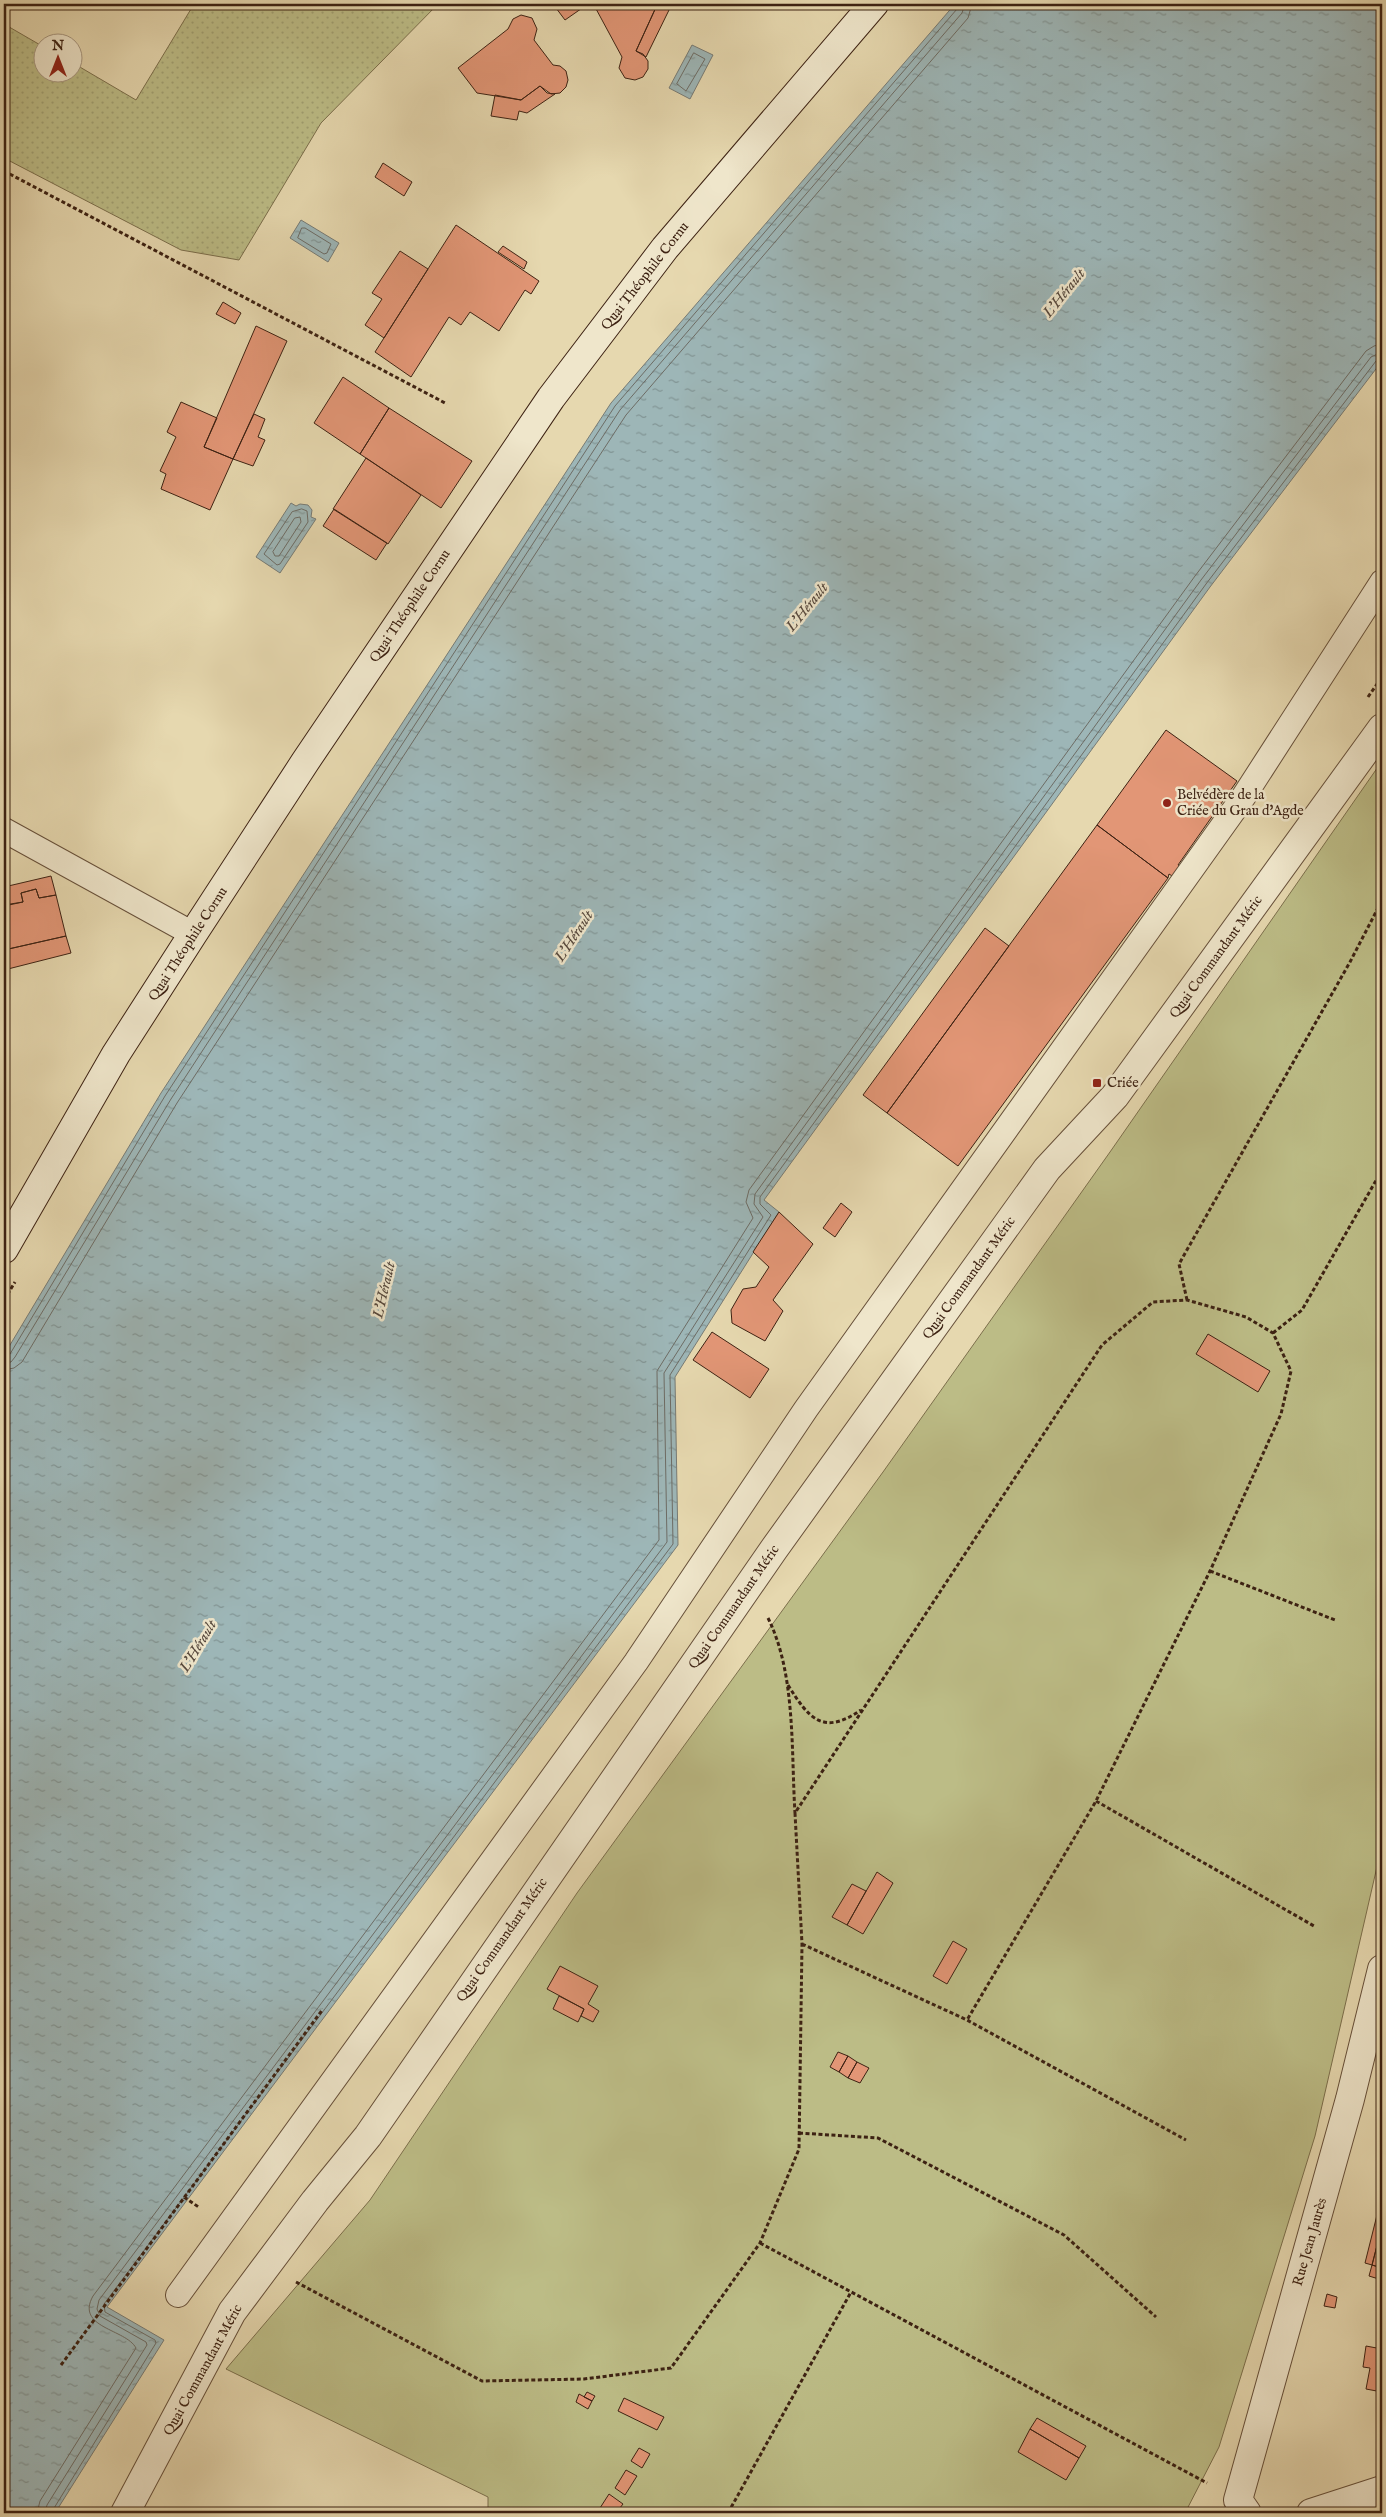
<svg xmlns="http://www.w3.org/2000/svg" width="1386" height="2517" viewBox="0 0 1386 2517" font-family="'IM FELL English',serif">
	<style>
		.green { fill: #bcbc86; stroke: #7c6f4c }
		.garden { fill: url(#garden-dots); stroke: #7c6f4c }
		.water { fill: url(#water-ripples); stroke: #777b75 }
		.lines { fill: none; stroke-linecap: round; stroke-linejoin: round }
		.shore { stroke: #6d6c65; stroke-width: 1 }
		.building { fill: #e29676; stroke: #3d2213 }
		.service-casing { stroke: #67503a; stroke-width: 26 }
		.minor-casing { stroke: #67503a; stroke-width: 30 }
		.tertiary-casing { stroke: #67503a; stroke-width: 30 }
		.secondary-casing { stroke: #3d2213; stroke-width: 30 }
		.path { stroke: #3d2213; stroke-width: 3; stroke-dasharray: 4 2.5; stroke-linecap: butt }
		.service { stroke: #efe6cb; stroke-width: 24 }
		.minor { stroke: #efe6cb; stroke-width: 28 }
		.tertiary { stroke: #efe6cb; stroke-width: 28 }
		.secondary { stroke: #efe6cb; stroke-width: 28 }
		.poi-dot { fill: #8f2418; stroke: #efe6cb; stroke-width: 2 }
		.labels { text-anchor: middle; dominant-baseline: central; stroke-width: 5; stroke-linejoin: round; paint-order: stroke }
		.street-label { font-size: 14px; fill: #3d2213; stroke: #efe6cb }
		.poi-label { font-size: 14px; fill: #3d2213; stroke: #efe6cb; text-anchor: start }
		.water-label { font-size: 15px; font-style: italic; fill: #55473c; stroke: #efe6cb }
	</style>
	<defs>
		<pattern id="garden-dots" width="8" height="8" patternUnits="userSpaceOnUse" patternTransform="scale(1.25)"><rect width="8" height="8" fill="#bcbc86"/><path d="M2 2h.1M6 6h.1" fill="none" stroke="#a2a173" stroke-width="1.8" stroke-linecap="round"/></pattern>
		<pattern id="water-ripples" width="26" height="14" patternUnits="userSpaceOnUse" patternTransform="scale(1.25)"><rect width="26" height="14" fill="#9db6b7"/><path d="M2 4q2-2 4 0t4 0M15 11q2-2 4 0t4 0" fill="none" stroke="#819494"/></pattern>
	</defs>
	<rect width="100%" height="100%" fill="#e6d8af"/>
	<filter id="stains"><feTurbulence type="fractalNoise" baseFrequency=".004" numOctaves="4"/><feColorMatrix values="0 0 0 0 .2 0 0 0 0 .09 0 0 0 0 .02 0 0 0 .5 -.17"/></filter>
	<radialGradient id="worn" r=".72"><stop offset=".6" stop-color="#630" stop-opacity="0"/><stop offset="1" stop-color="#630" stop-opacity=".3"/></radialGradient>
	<!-- green -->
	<path class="green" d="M1380 764 1382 766V1845L1315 2136 1219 2447 1185 2513H488V2497L226 2369 370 2200 577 1893 883 1472 1110 1152Z"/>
	<!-- garden -->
	<path class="garden" d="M194 4H438L321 123 239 260 181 250 4 158V24L42 46V72H72L73 63 136 100Z"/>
	<!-- water -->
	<path class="water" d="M955 4H1382V361L1210 587 764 1200 779 1212 675 1377 678 1545 107 2307 164 2340 55 2513H4V1355L161 1093 611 403Z
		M692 45 713 55 690 99 669 88Z
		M301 220 339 243 328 262 290 238Z
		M291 503 296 506 300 504 308 505 312 510 311 517 316 519 280 573 256 557Z"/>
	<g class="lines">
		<!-- shore -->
		<path class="shore" d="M694 53 705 59 686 91 677 84Z
			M302 228H305L331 244 327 253 324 254 298 238Z
			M302 509 307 511 308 522 280 564 277 565 264 554 292 512Z
			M295 518 300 517 301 522 279 556H275L273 552Z
			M4 1357 10 1354 165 1096 615 406 957 9 959 4
			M4 1363 11 1362 15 1357 171 1099 620 410 962 13 965 4
			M4 1370 14 1368 22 1362 177 1103 626 415 968 18 972 4
			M37 2513 40 2501 136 2348C126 2329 75 2328 93 2296L659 1540 657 1371 753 1218 746 1202 749 1190 1195 576 1366 351 1374 346 1382 344
			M45 2513 47 2505 147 2345 146 2342 100 2316 97 2309 99 2300 667 1542 664 1373 763 1217 754 1204 755 1194 1201 580 1371 357 1382 352
			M51 2513 156 2343 155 2340 105 2312 104 2304 673 1544 670 1375 771 1215 760 1204V1197L1206 584 1376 361 1382 358"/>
	</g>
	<!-- building -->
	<path class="building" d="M553 4H588L565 20Z
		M588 4H678L670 8 657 5 636 51 643 54 648 61V69L643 77 635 80 625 78 619 68 622 57 595 7Z
		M657 5 670 8 646 57 636 51Z
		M521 15 532 18 537 29 534 40 553 65 560 66 566 71 568 80 566 87 560 93 551 94 540 86 521 100 477 93 458 68 508 29 513 19Z
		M540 86 547 93 555 94 527 113 519 111 517 120 491 116 495 95 521 100Z
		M383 163 412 182 404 196 375 177Z
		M456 225 539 281 531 294 525 290 499 331 470 312 461 325 449 317 411 377 375 352Z
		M503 246 527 262 524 269 498 252Z
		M400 251 428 269 384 338 365 325 382 299 372 293Z
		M223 302 241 313 235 324 216 314Z
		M256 326 287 341 233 459 204 447Z
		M343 377 389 408 360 454 314 423Z
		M181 402 217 418 204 447 233 459 210 510 161 489 166 474 160 471 176 437 167 432Z
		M389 408 472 461 441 508 360 454Z
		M254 414 265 419 258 437 265 440 253 466 233 459Z
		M366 458 421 495 388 544 333 509Z
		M334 509 387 543 376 560 323 526Z
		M1166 730 1237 781 1178 865 1186 871 1180 881 1169 874 1168 878 1097 825Z
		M1097 825 1168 878 958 1166 887 1113Z
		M51 876 56 895 39 898 36 889 21 893 23 902 4 906V887Z
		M36 889 39 898 56 895 66 936 4 950V905L23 902 21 893Z
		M985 928 1009 946 887 1113 863 1095Z
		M66 936 71 953 4 970V950Z
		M841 1203 852 1212 835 1237 823 1228Z
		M779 1212 813 1244 773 1300 783 1311 765 1341 732 1323 731 1310 743 1289 756 1287 769 1267 753 1252Z
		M712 1332 769 1369 750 1398 693 1360Z
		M1208 1334 1270 1371 1258 1392 1196 1354Z
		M877 1872 893 1883 863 1934 847 1925Z
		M852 1884 866 1891 847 1925 832 1917Z
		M953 1941 967 1949 947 1984 933 1976Z
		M560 1966 598 1986 588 2004 599 2011 593 2022 581 2016 584 2009 547 1989Z
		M559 1996 584 2009 578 2022 553 2009Z
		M838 2052 848 2056 839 2072 830 2067Z
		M848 2056 857 2062 848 2078 839 2072Z
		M857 2062 869 2068 860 2083 848 2078Z
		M1382 2195V2226L1372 2265 1365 2263Z
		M1382 2226V2268L1372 2265Z
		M1372 2265 1382 2268V2280L1369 2276Z
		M1327 2294 1337 2297 1335 2308 1324 2306Z
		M1366 2346 1382 2349V2392L1366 2389 1370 2368 1363 2367Z
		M587 2392 595 2396 592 2401 584 2397Z
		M579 2394 592 2401 588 2409 576 2402Z
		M624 2398 664 2417 657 2430 618 2411Z
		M1037 2418 1086 2446 1079 2458 1030 2429Z
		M1030 2429 1079 2458 1066 2480 1018 2452Z
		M639 2448 650 2454 642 2468 631 2461Z
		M626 2470 637 2476 625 2495 615 2488Z
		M609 2494 623 2504 616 2513H608L600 2508Z"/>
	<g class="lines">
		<defs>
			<path id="service" d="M4 830 193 934
				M178 2295 636 1662 806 1409 1244 796 1382 582"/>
			<path id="minor" d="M1247 2513 1238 2500 1350 2099 1382 1969
				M1311 2513 1382 2490"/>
			<path id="tertiary" d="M125 2513 232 2312 315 2201 368 2136 774 1549 1047 1169 1115 1096 1382 728"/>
			<path id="secondary" d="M4 1249 116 1054 193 934 305 762 551 398 665 248 874 4"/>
		</defs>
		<!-- service casing -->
		<use href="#service" class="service-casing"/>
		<!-- minor casing -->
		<use href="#minor" class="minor-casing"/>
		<!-- tertiary casing -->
		<use href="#tertiary" class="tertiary-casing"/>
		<!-- secondary casing -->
		<use href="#secondary" class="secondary-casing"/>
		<!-- path -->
		<path class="path" d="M4 171 447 404
			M1368 697 1382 677
			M4 1300 15 1282
			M1187 1300 1179 1264 1350 962 1378 908 1382 907
			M1273 1333 1302 1310 1382 1170
			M1210 1571 1335 1620
			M768 1618C796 1674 791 1751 795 1813
			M788 1685C809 1719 823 1736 861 1710
			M1096 1801 1314 1926
			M802 1944 967 2020 1186 2140
			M799 2133 878 2138 1064 2235 1156 2317
			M184 2197 200 2208
			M760 2243 1207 2483
			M296 2282 482 2381 584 2379 671 2368 760 2243 799 2149 802 1944 795 1813 1102 1345 1153 1302 1187 1300 1246 1317 1273 1333 1291 1371 1281 1414 1210 1571 1096 1801 967 2020
			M61 2365 323 2009
			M728 2513 851 2292"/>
		<!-- service -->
		<use href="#service" class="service"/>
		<!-- minor -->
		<use href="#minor" class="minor"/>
		<!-- tertiary -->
		<use href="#tertiary" class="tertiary"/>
		<!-- secondary -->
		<use href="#secondary" class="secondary"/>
	</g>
	<!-- markers -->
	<g class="poi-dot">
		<circle cx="1167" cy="803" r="5"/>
		<rect x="1092" y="1078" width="10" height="10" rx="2.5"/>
	</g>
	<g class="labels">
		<!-- street labels -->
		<g class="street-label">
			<text transform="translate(645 276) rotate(-52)">Quai Théophile Cornu</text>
			<text transform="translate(410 606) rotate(-56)">Quai Théophile Cornu</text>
			<text transform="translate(188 944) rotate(-57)">Quai Théophile Cornu</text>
			<text transform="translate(1216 957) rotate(-54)">Quai Commandant Méric</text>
			<text transform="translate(969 1278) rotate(-54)">Quai Commandant Méric</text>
			<text transform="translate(734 1607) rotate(-55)">Quai Commandant Méric</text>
			<text transform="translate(502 1940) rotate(-55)">Quai Commandant Méric</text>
			<text transform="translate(1310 2242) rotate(-74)">Rue Jean Jaurès</text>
			<text transform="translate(203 2370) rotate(-61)">Quai Commandant Méric</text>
		</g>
		<!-- poi labels -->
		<g class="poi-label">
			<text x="1177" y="795">Belvédère de la<tspan x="1177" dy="16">Criée du Grau d'Agde</tspan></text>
			<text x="1107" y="1083">Criée</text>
		</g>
		<!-- water labels -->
		<g class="water-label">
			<text transform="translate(1064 293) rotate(-51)">L'Hérault</text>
			<text transform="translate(807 607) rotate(-51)">L'Hérault</text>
			<text transform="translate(574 936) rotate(-57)">L'Hérault</text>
			<text transform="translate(384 1290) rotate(-77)">L'Hérault</text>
			<text transform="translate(198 1646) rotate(-59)">L'Hérault</text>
		</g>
	</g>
	<!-- margin -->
	<rect width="1386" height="2517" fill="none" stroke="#e6d8af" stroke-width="20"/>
	<rect x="5" y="5" width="1376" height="2507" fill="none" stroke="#3d2213" stroke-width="2.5"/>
	<rect x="10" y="10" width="1366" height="2497" fill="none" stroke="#3d2213"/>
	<!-- north arrow -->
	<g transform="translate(58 58)"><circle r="24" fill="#efe6cb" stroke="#a89881"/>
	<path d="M0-4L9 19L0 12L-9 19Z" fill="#8f2418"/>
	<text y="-8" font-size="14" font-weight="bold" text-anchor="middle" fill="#3d2213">N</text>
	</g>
	<rect width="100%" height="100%" filter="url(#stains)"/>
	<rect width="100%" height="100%" fill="url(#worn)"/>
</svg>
